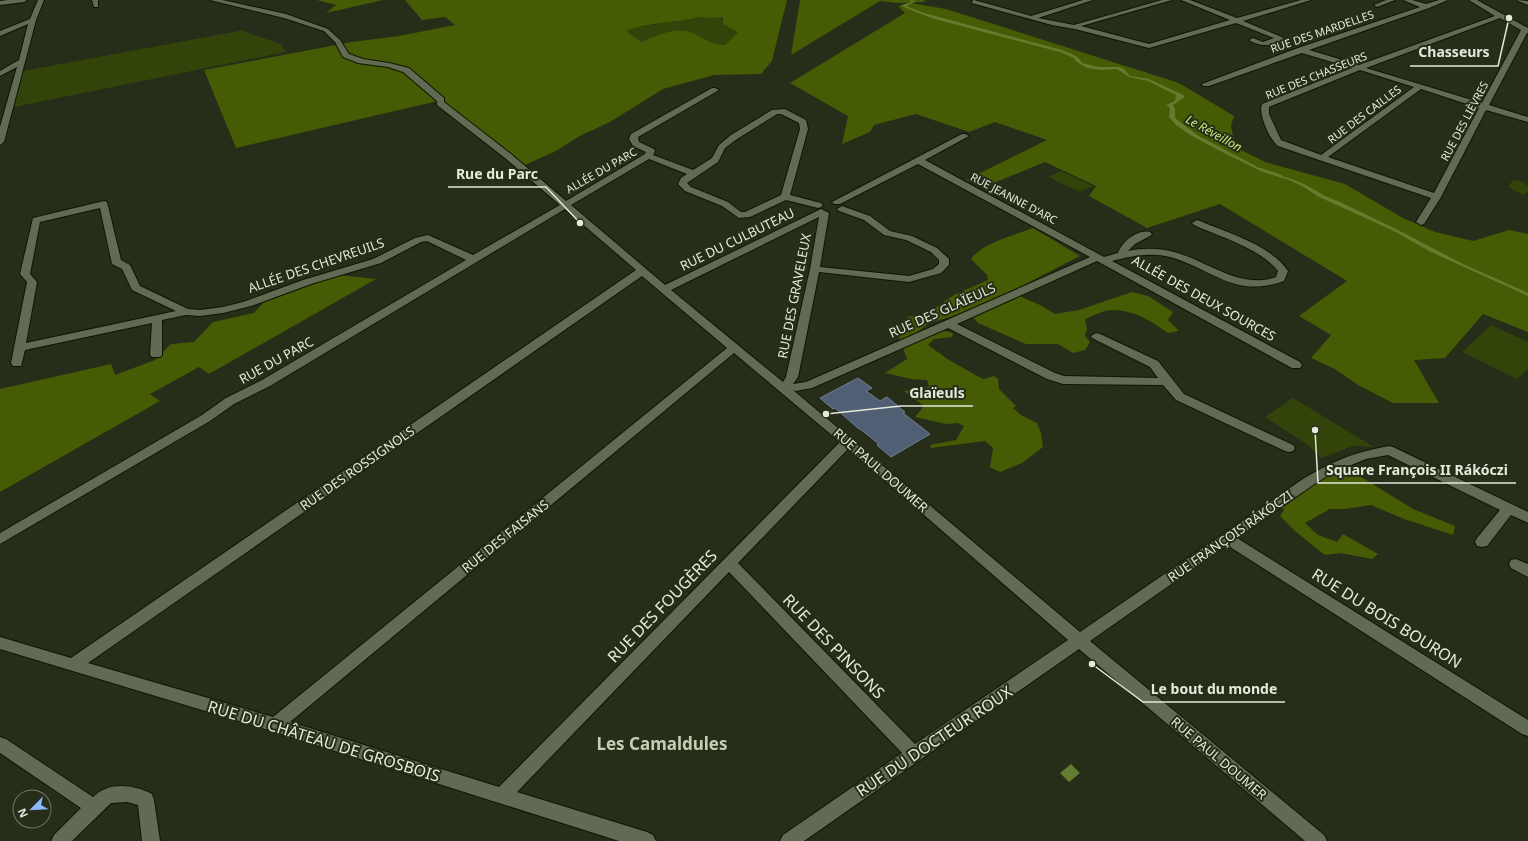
<svg xmlns="http://www.w3.org/2000/svg" width="1528" height="841" viewBox="0 0 1528 841" font-family="'Noto Sans',sans-serif">
	<style>
		.green { fill: #33440b }
		.forest { fill: #455c05; fill-rule: evenodd }
		.water { fill: #637c30 }
		.lines { fill: none; stroke-linecap: round; stroke-linejoin: round }
		.stream { stroke: #637c30; stroke-width: 2.5 }
		.building { fill: #515f74; stroke: #6f7e93 }
		.minor-casing { stroke: #0f1503; stroke-width: 2 }
		.minor { fill: #616a53; fill-rule: evenodd }
		.labels { text-anchor: middle; dominant-baseline: central; stroke-width: 4; stroke-linejoin: round; paint-order: stroke }
		.far-street-label { font-size: 11px; fill: #e4e9dc; stroke: #262d18 }
		.far-water-label { font-size: 12px; font-style: italic; fill: #c6ea82; stroke: #262d18 }
		.street-label { font-size: 13px; fill: #e4e9dc; stroke: #262d18 }
		.near-street-label { font-size: 16px; fill: #e4e9dc; stroke: #262d18 }
		.near-neighbourhood-label { font-size: 17px; font-weight: bold; fill: #c3ceb3; stroke: #262d18 }
		.leader { fill: none; stroke: #e4e9dc; stroke-width: 1.5 }
		.callout-dot { fill: #e4e9dc; stroke: #262d18; stroke-width: 1.5 }
		.callout-label { font-size: 14px; text-anchor: middle; font-weight: bold; fill: #e4e9dc; stroke: #262d18; stroke-width: 4; stroke-linejoin: round; paint-order: stroke }
	</style>
	<rect width="100%" height="100%" fill="#262d18"/>
	<!-- green -->
	<path class="green" d="M700 17 711 18 724 17V24L738 32 725 45C708 44 707 39 693 33 676 25 657 36 641 42L625 31C650 23 675 23 700 17Z
		M244 30 245 32 281 44 286 52 14 107 23 71Z
		M1061 171 1093 186 1080 192 1048 177Z
		M1513 180 1523 182 1528 186V192L1523 195 1508 187Z
		M1491 325 1528 342V369L1517 379 1462 352Z
		M1293 398 1374 447 1353 446 1322 458 1305 443 1265 417Z"/>
	<!-- forest -->
	<path class="forest" d="M317 0H383L326 13 336 5Z
		M405 0H787L772 61 761 74 714 75 663 89 610 122 580 136 554 152 518 168 442 100 236 148 204 70 352 42 399 36 455 25 445 17 422 20ZM700 17 711 18 723 17V24L738 32 725 45C708 44 707 39 693 33 676 25 657 36 641 42L626 31C649 22 676 23 700 17Z
		M800 0H925L924 2 898 3 880 1 791 55Z
		M911 3 946 9 1179 83 1234 116 1231 126 1235 147 1265 162 1345 184 1403 218 1435 232 1473 241 1509 230 1528 234V332L1483 314 1445 358 1414 360 1439 403H1393L1358 385 1335 369 1311 358 1331 335 1299 316 1347 281 1220 204 1147 228 1089 196 1096 186 1045 162 984 187 966 180 1047 140 995 122 969 132 916 114 874 125 870 132 842 144 848 116 790 83 905 13 898 6Z
		M1033 228 1080 256 1010 292 1040 305 1055 314 1079 310 1132 292 1148 296 1173 312 1168 320 1179 331 1168 333C1151 321 1134 310 1112 310 1103 310 1093 316 1085 319L1087 329 1085 336 1090 342 1085 350 1073 353 1058 344H1026L978 323 968 312 929 323 915 334 919 337 939 330 953 333 952 337 934 339 928 345 949 360 983 379 994 376 998 379 999 389 1016 406 1013 408 1021 415 1037 423 1041 433 1043 447 1022 463 1000 472 990 467 993 448 985 441 931 448 930 445 956 440 964 426 958 423 946 424 915 417 924 406 904 391 929 387 927 380 911 379 885 373 907 359 896 330 908 317 929 312 954 295 988 280 987 275 971 259C980 244 1017 234 1033 228Z
		M338 275 376 279 209 374 199 367 150 394 160 401 0 492V389L111 364 115 375 155 360 171 344 194 342 213 322 254 313 263 303Z
		M1326 469 1340 475 1353 472 1413 509 1455 526 1453 535 1404 519 1371 505 1345 509H1330L1305 523 1318 535 1337 542 1343 534 1378 554 1372 559 1340 553 1325 555 1296 532 1280 516 1284 510 1274 499Z"/>
	<!-- water -->
	<path class="water" d="M911 0 916 1 906 6 924 13 1062 50C1070 54 1078 55 1082 63L1098 67H1120L1124 69 1130 76 1149 79 1183 95 1185 97 1173 105 1175 109V118L1197 135 1265 171 1292 179 1306 185 1325 196 1340 202 1398 230 1463 264 1528 293V296L1431 252 1394 231 1319 197 1304 187 1289 180 1263 172 1222 152 1192 136 1176 125 1169 117 1170 108 1166 105 1175 101 1176 95 1148 81 1129 77 1117 69 1101 70 1087 68 1077 62 1074 58 1060 52 931 18 904 7 902 5 911 2Z
		M1071 764 1080 773 1069 782 1060 773Z"/>
	<g class="lines">
		<!-- stream -->
		<path class="stream" d="M1260 169 1281 176"/>
	</g>
	<!-- building -->
	<path class="building" d="M858 378 872 388 866 391 880 401 887 397 905 412 903 413 930 434 891 457 877 445 879 444 860 429H859L835 408 833 409 820 398Z"/>
	<g class="lines">
		<defs>
			<path id="minor" d="M8 0H27L24 2 0 5V1Z
				M38 0H44L36 20 4 142 0 145V127L17 67 0 76V71L19 60 28 24 0 36V31L30 19Z
				M92 0H98V7H94Z
				M210 0H222L286 14 328 29 340 40 349 54 363 59 389 63 409 68 444 98V102L511 154 566 201 645 154 646 152 633 146 629 139 631 134 712 88H715L719 90 638 137 639 142 654 149 655 151 653 155 693 170 712 158 719 145 731 135 772 110 785 109 806 120 808 129 790 195 821 203 823 205 821 207 818 208 786 200 750 217 739 218 722 206 685 191 678 184 681 178 687 174 649 159 571 205 665 285 821 209 829 213 820 267 909 276 933 269 939 264V260L931 252 906 240 884 235 864 220 839 211 837 209 842 206 870 216 890 231 912 236 937 248 949 259V265L941 273 909 282 819 272 798 377 793 384 806 382 1090 257 918 164 840 204H834L832 202 962 134H965L969 136 925 160 1104 257 1118 253C1122 242 1137 229 1150 232L1152 234 1150 236 1135 244 1128 251C1143 248 1159 248 1174 252 1208 261 1240 290 1276 277L1278 271C1260 248 1220 237 1194 225L1192 223 1197 220 1200 221C1230 234 1269 244 1288 271L1284 281C1234 299 1213 269 1170 257 1151 252 1130 256 1112 261L1300 362 1302 365 1300 368H1292L1097 261 957 324 1055 373 1064 376 1158 378 1150 367 1092 338 1091 336 1096 333 1100 334 1158 361 1184 394 1293 445 1295 448 1293 451 1289 452 1285 451 1176 400 1163 385 1063 384 1047 379 948 328 812 388 796 391 793 390 1080 632 1303 479C1333 461 1355 452 1389 446L1393 447 1528 512V523L1511 515 1487 546 1482 547 1477 546 1475 542 1477 538 1500 510 1388 455 1366 459 1334 472 1313 485 1237 538 1528 720V736L1522 734 1227 545 1090 641 1324 835 1327 841H1305L1079 649 804 841H780L783 835 902 753 729 572 517 792 647 832 653 835 656 841H619L275 732 0 649V637L71 658 636 270 565 209 270 386 234 404 210 421 0 544V533L202 415 226 398 262 380 466 260 427 241 421 242 381 263 311 284 251 306 223 313 200 316 186 315 162 320V355L160 357H152L150 355 152 323 25 350 21 366H13L11 363 27 282 20 274 33 218 104 201 107 202 121 260 130 265 140 286 188 309 200 310 223 307 243 302 303 280 373 259 415 238 428 235 473 255 560 205 505 158 437 105V101L403 72 388 67 358 63 343 57 335 42 324 31 284 18ZM777 114H781L799 123 800 129 781 195 745 212H741L728 202 691 187 687 183 718 162 725 148 737 139ZM100 208 112 264 122 269 132 290 176 311 26 343 37 282 30 274 40 222ZM819 217 810 269 786 377 783 382 671 290ZM642 276 727 348 273 717 88 663ZM734 353 840 442 499 787 290 722ZM848 449 1068 640 915 744 738 563Z
				M974 0 1031 16 1083 0H1093L1038 18 1074 25 1162 0H1172L1081 26 1149 44 1230 20 1181 0H1190L1237 18 1301 0H1311L1243 21 1284 38C1275 46 1260 48 1249 40L1253 38 1263 42 1274 38 1236 23 1149 48 1075 29 1052 25 972 3V1Z
				M1386 0H1395L1377 7 1374 5Z
				M1403 0H1412L1426 4 1439 0H1448L1429 8 1309 50 1359 65 1495 16 1469 0H1477L1528 28V33H1527L1489 105 1528 117V122L1486 110 1441 197 1424 224 1421 225 1416 222 1431 198 1278 146C1270 140 1258 114 1262 104L1352 68 1302 53 1209 86H1203L1202 84 1298 48 1420 7ZM1500 18 1521 30 1482 103 1366 68ZM1360 70 1414 87 1321 155 1281 140 1269 114V107ZM1421 89 1479 108 1434 193 1328 157Z
				M1517 0 1528 1V5L1518 1Z
				M1516 559 1528 564V577L1511 568 1509 564 1511 560Z
				M0 737 6 739 93 797C110 781 133 785 152 794L154 800 160 841H142L138 805 127 802 111 803 72 841H51L54 835 81 808 0 753Z"/>
		</defs>
		<!-- minor casing -->
		<use href="#minor" class="minor-casing"/>
		<!-- minor -->
		<use href="#minor" class="minor"/>
	</g>
	<g class="labels">
		<!-- far-street labels -->
		<g class="far-street-label">
			<text transform="translate(1322 31) rotate(-19)">RUE DES MARDELLES</text>
			<text transform="translate(1316 75) rotate(-22)">RUE DES CHASSEURS</text>
			<text transform="translate(1364 114) rotate(-37)">RUE DES CAILLES</text>
			<text transform="translate(1464 121) rotate(-62)">RUE DES LIÈVRES</text>
			<text transform="translate(601 170) rotate(-30)">ALLÉE DU PARC</text>
			<text transform="translate(1014 198) rotate(28)">RUE JEANNE D'ARC</text>
		</g>
		<!-- far-water labels -->
		<g class="far-water-label">
			<text transform="translate(1214 133) rotate(29)">Le Réveillon</text>
		</g>
		<!-- street labels -->
		<g class="street-label">
			<text transform="translate(737 239) rotate(-26)">RUE DU CULBUTEAU</text>
			<text transform="translate(316 265) rotate(-19)">ALLÉE DES CHEVREUILS</text>
			<text transform="translate(794 296) rotate(-79)">RUE DES GRAVELEUX</text>
			<text transform="translate(1204 298) rotate(29)">ALLÉE DES DEUX SOURCES</text>
			<text transform="translate(942 310) rotate(-24)">RUE DES GLAÏEULS</text>
			<text transform="translate(276 360) rotate(-29)">RUE DU PARC</text>
			<text transform="translate(357 468) rotate(-35)">RUE DES ROSSIGNOLS</text>
			<text transform="translate(881 470) rotate(41)">RUE PAUL DOUMER</text>
			<text transform="translate(505 536) rotate(-39)">RUE DES FAISANS</text>
			<text transform="translate(1230 536) rotate(-35)">RUE FRANÇOIS RÁKÓCZI</text>
			<text transform="translate(1219 758) rotate(40)">RUE PAUL DOUMER</text>
		</g>
		<!-- near-street labels -->
		<g class="near-street-label">
			<text transform="translate(662 606) rotate(-46)">RUE DES FOUGÈRES</text>
			<text transform="translate(1387 618) rotate(32)">RUE DU BOIS BOURON</text>
			<text transform="translate(834 646) rotate(46)">RUE DES PINSONS</text>
			<text transform="translate(324 741) rotate(17)">RUE DU CHÂTEAU DE GROSBOIS</text>
			<text transform="translate(934 741) rotate(-34)">RUE DU DOCTEUR ROUX</text>
		</g>
		<!-- near-neighbourhood labels -->
		<g class="near-neighbourhood-label">
			<text x="662" y="743">Les Camaldules</text>
		</g>
	</g>
	<!-- callouts -->
	<path class="leader" d="M1509 18L1498 66H1410M580 223L546 187H448M826 414L901 406H973M1315 430L1318 483H1516M1092 664L1143 702H1285"/>
	<g class="callout-dot">
		<circle cx="1509" cy="18" r="4"/>
		<circle cx="580" cy="223" r="4"/>
		<circle cx="826" cy="414" r="4"/>
		<circle cx="1315" cy="430" r="4"/>
		<circle cx="1092" cy="664" r="4"/>
	</g>
	<g class="callout-label">
		<text x="1454" y="57">Chasseurs</text>
		<text x="497" y="179">Rue du Parc</text>
		<text x="937" y="398">Glaïeuls</text>
		<text x="1417" y="475">Square François II Rákóczi</text>
		<text x="1214" y="694">Le bout du monde</text>
	</g>
	<!-- north arrow -->
	<g transform="translate(32 809) rotate(246)"><circle r="19" fill="#262d18" stroke="#727866"/>
	<path d="M0-3L7 15L0 10L-7 15Z" fill="#8cb9fc"/>
	<text y="-6" font-size="11" font-weight="bold" text-anchor="middle" fill="#e4e9dc">N</text>
	</g>
</svg>
